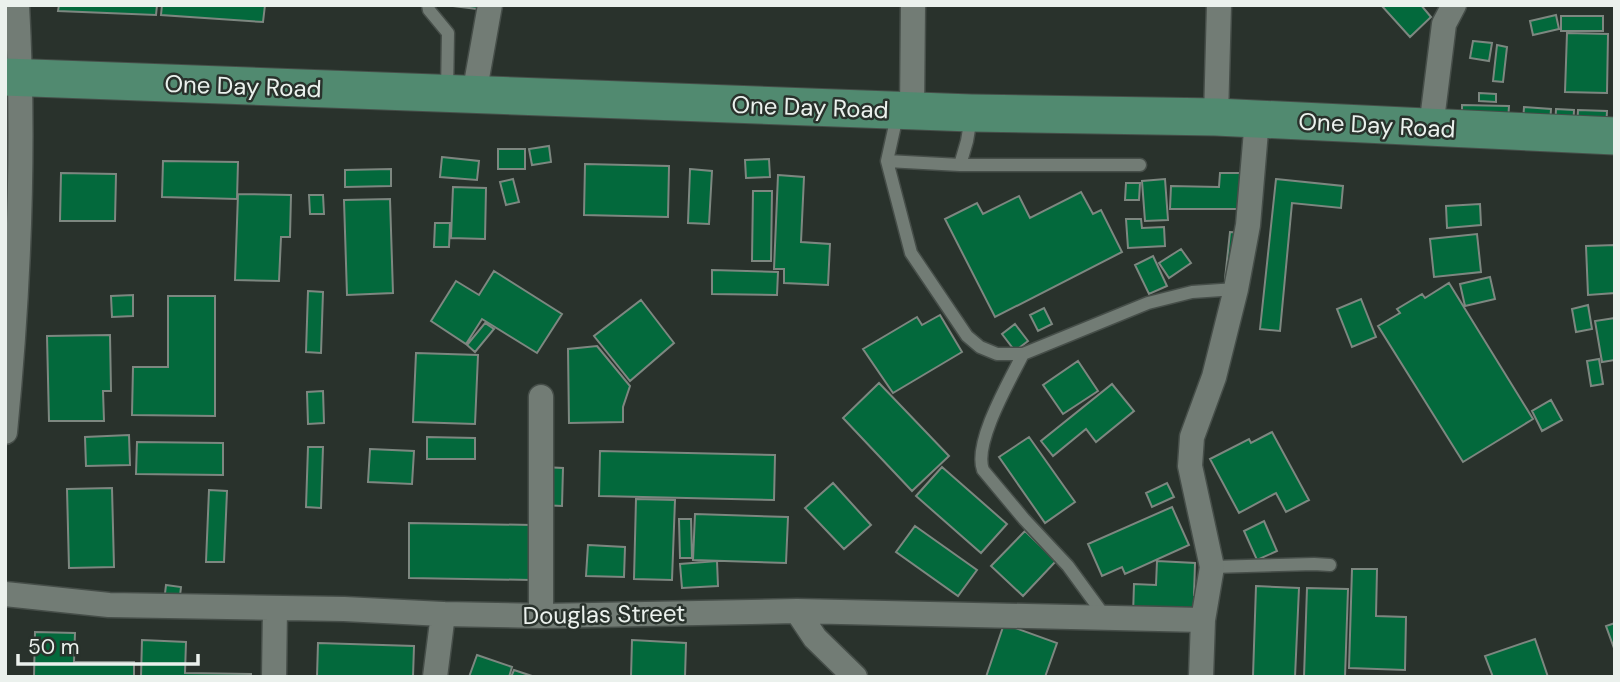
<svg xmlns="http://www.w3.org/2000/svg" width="1620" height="682" viewBox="0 0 1620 682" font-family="'DM Sans',sans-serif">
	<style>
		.building { fill: #03693c; stroke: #7d8780; stroke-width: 2 }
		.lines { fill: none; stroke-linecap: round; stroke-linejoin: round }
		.lane-casing { stroke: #464e49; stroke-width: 15 }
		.street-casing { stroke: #464e49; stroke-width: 27 }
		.secondary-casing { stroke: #464e49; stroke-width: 39 }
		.lane { stroke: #727c75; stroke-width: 12 }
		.street { stroke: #727c75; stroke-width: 24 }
		.secondary { stroke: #518a70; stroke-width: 37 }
		.labels { text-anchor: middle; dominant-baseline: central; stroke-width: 5; stroke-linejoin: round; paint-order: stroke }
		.street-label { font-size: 24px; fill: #ebf1ed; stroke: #29322c }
	</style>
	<rect width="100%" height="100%" fill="#29322c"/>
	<!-- building -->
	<path class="building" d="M59 5H157L156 15 58 11Z
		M162 5H265L263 22 161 15Z
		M445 5H478V9Z
		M1381 5H1421L1431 17 1410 37Z
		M1556 15 1559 29 1533 35 1530 21Z
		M1561 16H1603V31H1561Z
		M1567 33 1608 34 1607 93 1565 92Z
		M1473 41 1492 43 1489 61 1470 58Z
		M1497 45 1507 47 1503 82 1493 81Z
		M1479 93 1496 94V102L1479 101Z
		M1462 105 1509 106 1508 121H1462Z
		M1524 107 1551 109 1550 124 1523 122Z
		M1556 109 1574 110 1573 130 1555 129Z
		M1578 110 1607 111 1606 131H1577Z
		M549 146 551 162 532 165 529 149Z
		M498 149H525V169H498Z
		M442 157 479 161 477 180 440 177Z
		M769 159 770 177 746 178 745 160Z
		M163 161 238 162 237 199 162 197Z
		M585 164 669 166 668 217 584 215Z
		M391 169V186L345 187V170Z
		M690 169 712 171 709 224 688 223Z
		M61 173 116 174 115 221H60Z
		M1220 173H1241L1240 209H1170L1171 186 1219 187Z
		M778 175 804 177 801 242 830 244 828 285 784 283V269H774Z
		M513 179 519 202 506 205 500 182Z
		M1165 179 1168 220 1145 221 1142 181Z
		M1276 179 1343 186 1341 208 1292 203 1280 331 1260 329Z
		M1126 183H1140L1139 200H1125Z
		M453 187 486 188 485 239 451 238Z
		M753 191H772L771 261H752Z
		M1081 192 1093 214 1101 210 1122 252 995 317 945 219 977 203 983 214 1019 196 1030 218Z
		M238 194 291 195 290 237H281L279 281 235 280Z
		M309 195H323L324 214H310Z
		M390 199 393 293 347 295 344 200Z
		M1480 204 1481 225 1447 228 1446 206Z
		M1126 219H1141L1142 228 1164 227 1165 246 1128 248Z
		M435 223H450L449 247H434Z
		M1230 232 1241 233 1237 279H1225Z
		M1477 234 1481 272 1434 277 1430 239Z
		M1615 245V293L1588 295 1586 246Z
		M1181 249 1191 263 1169 278 1159 263Z
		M1153 256 1167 286 1149 294 1135 265Z
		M712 270 778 272 777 295 712 294Z
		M494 271 562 314 537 353 482 319 466 344 431 321 456 281 479 295Z
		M1490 277 1495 299 1465 306 1460 284Z
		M1449 283 1533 419 1463 462 1378 326 1400 313 1397 309 1422 294 1425 298Z
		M308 291 323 292 321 353 306 352Z
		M133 295V316L112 317 111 296Z
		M168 296H215V416L132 415 133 367H168Z
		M1361 299 1376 337 1352 347 1337 309Z
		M641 300 674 343 630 381 594 336Z
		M1588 305 1592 329 1576 332 1572 309Z
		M1044 308 1052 324 1038 331 1030 315Z
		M940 315 962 352 893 393 863 349 917 317 922 325Z
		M1615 318V360L1602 362 1595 321Z
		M485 323 494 329 475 352 467 345Z
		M1015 324 1028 341 1015 351 1002 334Z
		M110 335 111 391H103L104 421H49L47 336Z
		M597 346 630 386 623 407V422L569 423 568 349Z
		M416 353 478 355 475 424 413 422Z
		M1599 359 1603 384 1591 386 1587 361Z
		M1078 361 1098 391 1063 414 1043 385Z
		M879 383 949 456 912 491 843 418Z
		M1112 384 1134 411 1096 442 1086 429 1053 456 1041 441Z
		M323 391 324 423 308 424 307 392Z
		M1551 400 1562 420 1542 431 1532 411Z
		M1272 432 1309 500 1286 512 1276 493 1239 513 1210 459 1249 439 1251 443Z
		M129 435 130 465 86 466 85 437Z
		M427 437 475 438V459H427Z
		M1029 437 1075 502 1045 523 999 457Z
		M137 442 223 443V475L136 474Z
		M308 447H323L321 508 306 507Z
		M370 449 414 451 412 484 368 482Z
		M600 451 775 455 774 500 599 496Z
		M543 467 563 468 562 506 541 505Z
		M942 467 1007 524 981 553 916 496Z
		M833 483 871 525 844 549 805 508Z
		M1167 483 1174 497 1152 507 1146 493Z
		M112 488 114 567 69 568 67 489Z
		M209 490 227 491 224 562H206Z
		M636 499 675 500 672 580 634 579Z
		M1172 507 1189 545 1125 574 1122 567 1102 576 1088 544Z
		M695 514 788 517 786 563 693 560Z
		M679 519H691L692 558H680Z
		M1264 521 1277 551 1257 560 1244 531Z
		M409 523 532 525 531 580 409 578Z
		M915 526 977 570 958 596 896 552Z
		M1025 531 1056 561 1023 596 991 566Z
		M588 545 625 547 624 577 586 576Z
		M717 561 718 586 682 588 680 564Z
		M1157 561 1195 563 1194 595H1197V617L1133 615 1134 584 1156 585Z
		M1352 569H1377L1376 616 1406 617 1405 670 1349 668Z
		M166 585 181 587 179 604 164 602Z
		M1256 586 1299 588 1295 677 1253 676Z
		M1307 588 1348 589 1345 677H1304Z
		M1615 623V651L1606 626Z
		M1004 624 1057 643 1045 677H986Z
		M35 632 75 633 74 662H134V677H34Z
		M1535 639 1548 677H1493L1485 656Z
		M142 640 186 642 185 673 251 674V677H141Z
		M632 640 686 643 685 677H631Z
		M318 643 414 646 413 677H317Z
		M477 655 512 667 509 677H469Z
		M514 670 535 677H511Z"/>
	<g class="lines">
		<defs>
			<path id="lane" d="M428 5 429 10 448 33 447 92
				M905 116 895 125 887 161 911 253 967 336 980 347 997 354H1023L1148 303 1192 292 1236 289
				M887 161 960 165 967 141 971 117
				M960 165H1140
				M1023 354C1010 380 973 443 983 470L1024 519 1068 566 1106 618
				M1212 567 1314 564 1330 565"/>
			<path id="street" d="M474 95 490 5
				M912 111 913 5
				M1216 117 1219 5
				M1431 128 1444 24 1454 5
				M541 397V616
				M5 432C19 290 25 148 17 5
				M5 594 109 605 344 609 443 614 541 616 797 611 1203 620
				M797 611 815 638 855 677
				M274 677 275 609
				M435 677 443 614
				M1201 677 1203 620 1212 567 1190 466 1192 437 1214 377 1236 289 1248 225 1257 119"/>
			<path id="secondary" d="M5 77 971 113 1216 117 1615 136"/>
		</defs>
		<!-- lane casing -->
		<use href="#lane" class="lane-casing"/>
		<!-- street casing -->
		<use href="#street" class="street-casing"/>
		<!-- secondary casing -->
		<use href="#secondary" class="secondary-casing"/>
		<!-- lane -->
		<use href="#lane" class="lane"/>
		<!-- street -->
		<use href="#street" class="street"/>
		<!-- secondary -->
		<use href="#secondary" class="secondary"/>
	</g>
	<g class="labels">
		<!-- street labels -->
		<g class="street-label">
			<text transform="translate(243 86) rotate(2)">One Day Road</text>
			<text transform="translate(810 107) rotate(2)">One Day Road</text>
			<text transform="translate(1377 125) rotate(3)">One Day Road</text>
			<text transform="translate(604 614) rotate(-1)">Douglas Street</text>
		</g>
	</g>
	<!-- border -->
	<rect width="1620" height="682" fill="none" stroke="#ebf1ed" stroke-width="14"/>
	<!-- scale -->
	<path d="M18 654v10h180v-10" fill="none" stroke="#ebf1ed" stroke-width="3.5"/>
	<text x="28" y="654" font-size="21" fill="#ebf1ed" stroke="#29322c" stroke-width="5" paint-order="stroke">50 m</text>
</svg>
